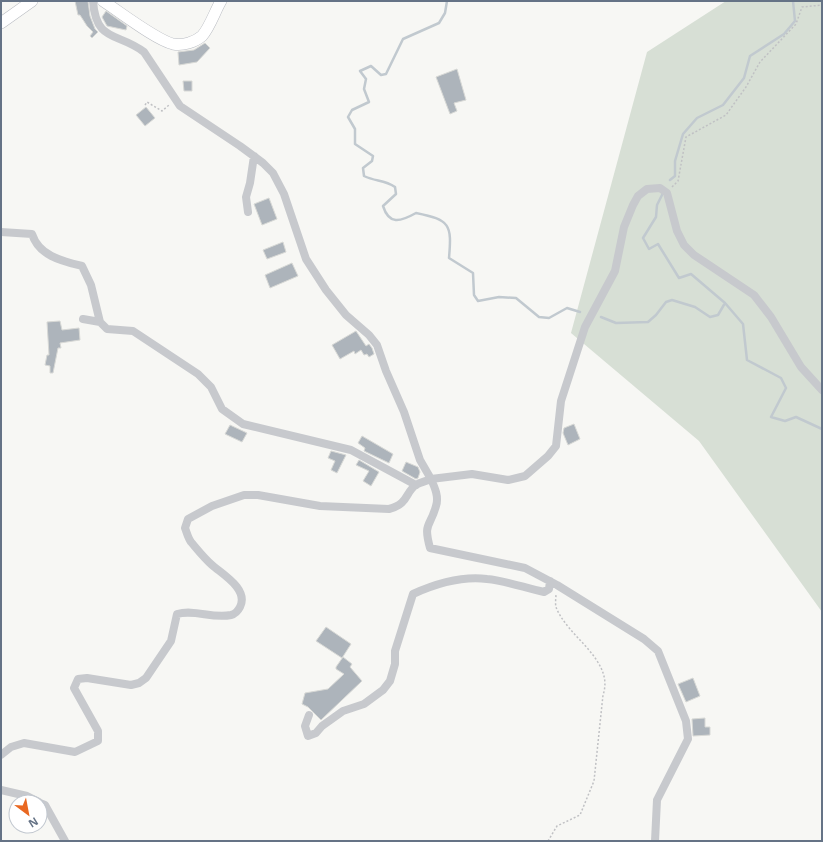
<svg xmlns="http://www.w3.org/2000/svg" width="823" height="842" viewBox="0 0 823 842" font-family="'Noto Sans',sans-serif">
	<style>
		.green { fill: #d7dfd5 }
		.lines { fill: none; stroke-linecap: round; stroke-linejoin: round }
		.stream { stroke: #c1c9cf; stroke-width: 2.5 }
		.building { fill: #adb4bb; stroke: #d8d9d6 }
		.secondary-casing { stroke: #b9bcc2; stroke-width: 12 }
		.path { stroke: #c0c1c4; stroke-width: 1.5; stroke-dasharray: 2 2; stroke-linecap: butt }
		.street { stroke: #c7c9cd; stroke-width: 8 }
		.secondary { stroke: #fff; stroke-width: 11 }
	</style>
	<rect width="100%" height="100%" fill="#f7f7f4"/>
	<!-- green -->
	<path class="green" d="M726 1H822V612L699 441 571 333 647 52Z"/>
	<g class="lines">
		<!-- stream -->
		<path class="stream" d="M447 1 445 13 439 23 403 39 386 74 381 75 371 66 360 71 366 79 364 89 369 102 352 110 348 117 355 129V144L373 156 372 161 363 168 364 176C376 182 384 179 395 187L396 194 383 206C389 225 400 222 416 213 450 220 452 224 449 258L473 273 474 295 478 301 499 297 516 298 539 317 549 318 567 308 580 312
			M670 180 675 176V161L683 134 697 118 723 105 744 78 750 56 784 34 795 21 793 1
			M663 193 657 205 656 217 643 238 649 249 658 244 679 278 691 274 725 303 743 324 747 360 781 378 786 388 771 417 785 421 796 417 822 429
			M601 317 616 323 648 322 656 315 666 302 672 300 695 307 710 317 718 315 725 303"/>
	</g>
	<!-- building -->
	<path class="building" d="M75 1H88L90 16 95 29 98 32 92 38 90 36 93 32 87 26 80 15H78Z
		M106 11 127 26 126 30 107 26 102 17Z
		M205 43 210 48 197 62 179 65 178 52 194 50Z
		M457 69 466 100 454 103 457 111 450 114 436 77Z
		M183 81H192V91H184Z
		M146 107 155 118 145 126 136 115Z
		M269 198 277 219 262 225 254 204Z
		M283 242 286 252 267 259 263 250Z
		M292 263 298 276 270 288 265 275Z
		M60 321 62 330 79 328 80 340 60 343 61 348H58L53 373H50V366L45 365 47 355H49L47 322Z
		M356 331 366 346 369 344 372 348 374 354 369 357 367 354 364 355 361 350 355 354 354 351 340 359 332 345Z
		M574 424 580 439 568 445 563 433 564 428Z
		M230 425 247 433 242 442 225 434Z
		M362 436 393 454 389 463 364 451 365 448 358 443Z
		M331 451 346 455 337 473 331 470 335 461 328 458Z
		M359 460 379 472 371 486 363 481 369 471 356 465Z
		M406 462 418 467 420 472 418 478 416 479 402 471Z
		M326 627 351 644 342 658 316 641Z
		M343 657 352 664 350 667 362 681 321 720 308 707 302 704 305 693 328 689 344 674 336 669V667Z
		M693 678 700 696 686 702 678 684Z
		M705 718V727H710V735L693 736 692 719Z"/>
	<g class="lines">
		<defs>
			<path id="secondary" d="M103 1C120 12 156 40 173 44 183 46 195 42 202 36 210 27 215 11 221 1
				M1 23 32 1"/>
		</defs>
		<!-- secondary casing -->
		<use href="#secondary" class="secondary-casing"/>
		<!-- path -->
		<path class="path" d="M145 105 147 102 162 111 169 105
			M672 187 678 181 686 137 726 115 746 87 760 62 796 24 802 7 822 5
			M548 841 557 826 580 815 594 781 603 695C615 660 567 637 556 607 555 603 556 598 556 594"/>
		<!-- street -->
		<path class="street" d="M93 1C96 43 118 32 144 52L180 106 240 146 263 163 273 173 284 194 306 259 326 290 346 315 369 335 377 345 386 371 404 412 420 460 431 479 472 474 508 480 525 476 548 456 556 446 561 401 585 327 615 271 624 227 633 205 638 196 647 189 660 188 667 193 677 231 684 245 694 255 754 295 771 317 801 367 822 390
			M248 212 246 197 250 183 254 156
			M1 232 32 234C39 256 62 261 82 266L91 285 100 322
			M83 319 100 322 107 329 133 331 198 374 211 387 222 409 243 424 351 450 416 485
			M309 715 305 726 308 736 316 733 322 726 343 711 364 704 383 690 390 681 395 664V651L413 594C435 584 463 576 487 579 507 581 525 588 544 592L549 589 550 581
			M1 755 11 747 24 743 75 752 98 741V731L74 688 78 679 87 678 131 685 139 683 146 678 171 641 177 614C195 609 212 619 231 615 235 614 238 611 240 607 249 589 222 574 212 565 204 558 197 549 191 542 188 538 187 533 185 528L188 519 212 506 244 495H258L320 506 389 509C409 504 405 492 416 485 420 482 427 481 431 479 435 488 439 497 436 506 430 528 423 522 430 548L525 568 557 585 644 639 658 651 686 721 688 739 657 800 655 841
			M1 790 27 796 39 802
			M40 803 45 805 65 841"/>
		<!-- secondary -->
		<use href="#secondary" class="secondary"/>
	</g>
	<!-- border -->
	<rect width="823" height="842" fill="none" stroke="#657386" stroke-width="4"/>
	<!-- north arrow -->
	<g transform="translate(28 814) rotate(148)"><circle r="19" fill="#ffffff" stroke="#c1c7cf"/>
	<path d="M0-3L7 15L0 10L-7 15Z" fill="#e96821"/>
	<text y="-6" font-size="11" font-weight="bold" text-anchor="middle" fill="#657386">N</text>
	</g>
</svg>
